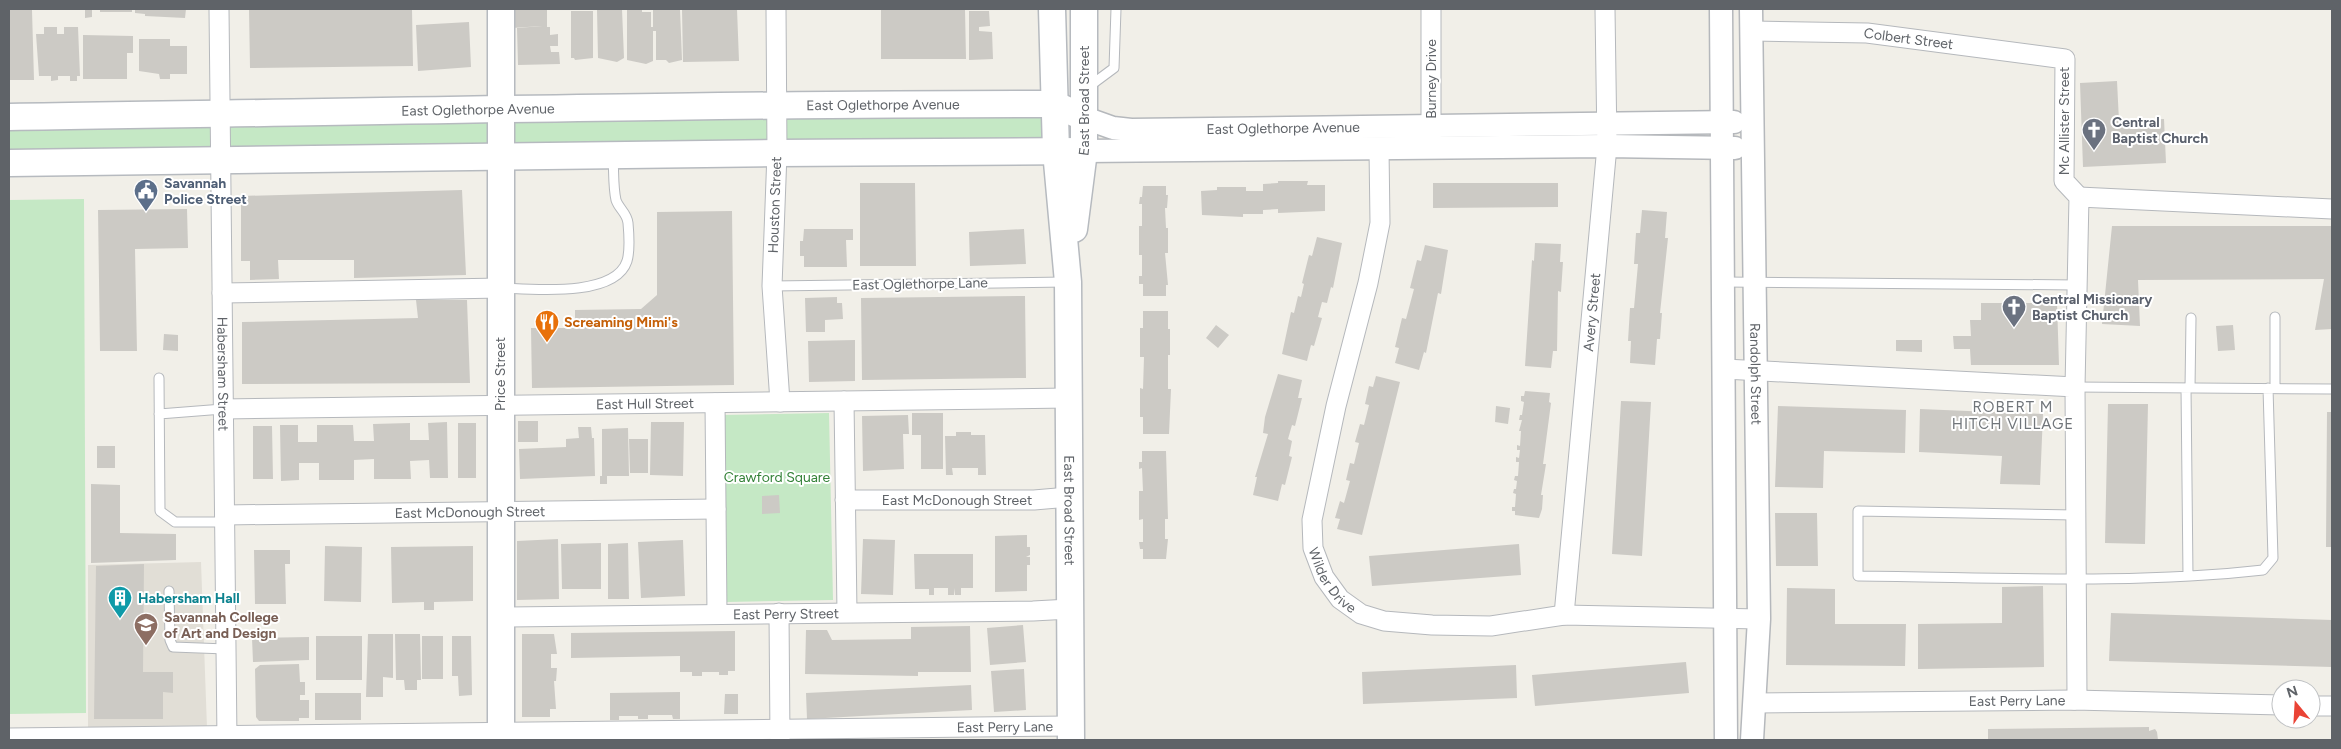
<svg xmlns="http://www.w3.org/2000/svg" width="2341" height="749" viewBox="0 0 2341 749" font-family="Figtree,sans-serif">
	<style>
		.education { fill: #e1ded6 }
		.green { fill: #c5e8c5 }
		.building { fill: #cccac5 }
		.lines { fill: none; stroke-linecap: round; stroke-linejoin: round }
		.service-casing { stroke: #b5b8bc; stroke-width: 11 }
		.minor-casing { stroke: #b5b8bc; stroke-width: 21 }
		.tertiary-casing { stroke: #b5b8bc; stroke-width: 25 }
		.secondary-casing { stroke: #b6babf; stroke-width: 29 }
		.service { stroke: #fff; stroke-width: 9 }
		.minor { stroke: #fff; stroke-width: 19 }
		.tertiary { stroke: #fff; stroke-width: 22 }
		.secondary { stroke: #fff; stroke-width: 26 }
		.labels { text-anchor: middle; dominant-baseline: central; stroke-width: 4; stroke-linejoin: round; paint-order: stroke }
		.street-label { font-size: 14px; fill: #5f6368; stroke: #fff }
		.worship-label { font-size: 14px; font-weight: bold; fill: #5b616d; stroke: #fff; text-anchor: start }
		.service-label { font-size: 14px; font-weight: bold; fill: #4e5e75; stroke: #fff; text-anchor: start }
		.food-label { font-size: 14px; font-weight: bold; fill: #c56008; stroke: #fff; text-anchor: start }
		.park-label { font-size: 14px; fill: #348238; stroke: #fff }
		.culture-label { font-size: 14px; font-weight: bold; fill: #0d838f; stroke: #fff; text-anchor: start }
		.education-label { font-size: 14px; font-weight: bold; fill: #785e54; stroke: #fff; text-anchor: start }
		.neighbourhood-label { font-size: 15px; letter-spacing: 1px; fill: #70757a; stroke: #fff }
	</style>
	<rect width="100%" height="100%" fill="#f1efe8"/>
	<!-- education -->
	<path class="education" d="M201 562 207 728 88 727V565Z"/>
	<!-- green -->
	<path class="green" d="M1042 96 1047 164 9 173V113Z
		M84 199 86 713 9 714V200Z
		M829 413 833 600 726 602 723 415Z"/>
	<!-- building -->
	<path class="building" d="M85 9H92V17L85 18Z
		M100 9H132V12H100Z
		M135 9H186L185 18 145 16V14L135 13Z
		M249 9H412L413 66 250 68Z
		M512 9H547V27H550V35L558 34V46H550L551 52H559L560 64 518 65 517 28 542 26 512 28Z
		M597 9H622L624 58 617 62 598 58Z
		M627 9H642V12H651V27H653V9L680 10 682 60 669 63 666 60H656V31H653V61L646 64 627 60Z
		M682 9H737L739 61 683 62Z
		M881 9H965L966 59H881Z
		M9 10H32L34 80H9Z
		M571 11H593V58L575 60 574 58H571Z
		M969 11H989L990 26 979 27V31L992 32 993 59 969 60Z
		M469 22 471 67 418 71 416 25Z
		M44 27H57V34H64V27H78L80 76H77V81H70V76H58V80L51 81V76H39L36 34H44Z
		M83 35 133 36V53H127V79H83Z
		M139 39H170V46H187V74H170V79H160L159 74 139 71Z
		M2117 81 2119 121 2164 119 2166 163 2083 167 2080 83Z
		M1278 181H1308L1307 185H1325V211L1278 213V209L1263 210V214H1243V217L1202 215 1201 191 1217 190V187H1246V191H1263V184L1278 183Z
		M860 183H915L916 266H860Z
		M1433 183H1558V207L1433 208Z
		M1143 186H1166V195H1168L1167 208H1165L1166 228H1168V253H1165L1168 285H1166V296H1143V284H1139V276H1142V255H1139V226H1142V204H1139L1140 197H1142Z
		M462 190 466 275 354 278V260H278L279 279 250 280V261H241V196Z
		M187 209 188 248 135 249 137 351H100L98 210Z
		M1642 210 1667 212 1665 238H1668L1660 313H1662L1660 339H1657L1655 365 1630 363 1631 341H1628L1630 308H1634L1638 264H1634L1636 233H1640Z
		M732 211 734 385 532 388 531 328H575V310L641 309 657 295V212Z
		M2112 226H2332V329L2315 330 2324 279 2138 280 2140 326 2102 324Z
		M804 229H853V240H846L847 267H804V256H800V241H803Z
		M1024 229 1026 264 970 266 969 232Z
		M1317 237 1342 243 1333 288 1331 287 1327 303 1322 302 1318 317 1322 318 1314 346 1311 345 1307 361 1282 354 1291 312 1294 313 1298 296 1301 297 1304 284 1302 283 1309 255 1312 256Z
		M1535 243 1561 244 1560 262H1563L1561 292 1558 291 1557 351H1553L1551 368 1525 366 1532 260 1534 261Z
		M1425 245 1448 250 1441 294 1438 293 1426 353 1424 352 1419 370 1395 363 1399 348 1395 347 1402 318 1406 319 1414 289 1410 288 1417 260 1421 261Z
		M1025 296 1026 378 862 380 861 298Z
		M837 297V303H842L843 319 825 320V332H806L805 298Z
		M416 300H467L470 383 242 384V322L418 318Z
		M1981 303H2057L2059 365H1971L1970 349H1954L1953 336H1971L1970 320H1981Z
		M1143 311H1168V329H1170V355H1168V389H1171L1169 434H1143V417H1140V388L1143 389 1144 357H1140V328H1143Z
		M1216 325 1229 335 1218 348 1206 338Z
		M2233 325 2235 350 2218 351 2216 326Z
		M164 334 178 335V351L163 350Z
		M855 340V381L809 382 808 341Z
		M1896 340H1922V352L1896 351Z
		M1278 374 1302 380 1298 398H1302L1295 426 1292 425 1288 439 1292 441 1289 456 1292 457 1285 485 1282 484 1278 501 1253 495 1257 477H1255L1268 434 1263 433 1265 417Z
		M1376 376 1400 382 1362 535 1337 529 1340 519 1335 518 1340 501 1344 503 1350 481 1346 480 1350 463 1354 464 1359 443 1355 442 1360 424 1364 425 1369 405 1365 404 1369 386 1373 387Z
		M1525 391 1550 393 1549 402 1551 403 1543 464H1546L1541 495H1543L1542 509 1539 518 1515 515V511H1512V507H1515L1516 494 1513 493 1514 489H1516L1517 481 1514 480 1515 476H1518L1519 462H1516V457L1519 458 1520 450H1517V445L1520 446 1521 431H1519L1522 420H1519L1520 415H1522L1524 402 1521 401V396H1524Z
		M1621 401 1651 402 1642 556 1612 554Z
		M2108 404H2148L2145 544 2105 543Z
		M1496 406 1510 408 1508 424 1495 422Z
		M1778 406 1906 410 1905 453 1824 451 1823 488 1775 487Z
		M1920 409 2043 414 2040 485 2000 484 2002 456 1919 452Z
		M2327 412H2332V547H2326Z
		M912 413H943V469H921V435H912Z
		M908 415 909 434H903L904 469 863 471 862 416Z
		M518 421H538V442H518Z
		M447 422 448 478H430L429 460 410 461 411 479H374V459L354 460V480H319V463H299V480L281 481 280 425H298V442H317V425H353L354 441H374L373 424 410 423V440H429L428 423Z
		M651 422H684L683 476 650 475Z
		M458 423H476V478H458Z
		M253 426H272L273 479H253Z
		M578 427H591L592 438H594L595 476 520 479 519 449 566 447V439L579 438Z
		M628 428 629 476H607V484H600V476H602V429Z
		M956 432H971V435H985L986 475H978V468H952L953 475H946L945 436H956Z
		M629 439H648V473H630Z
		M97 446H115V468H97Z
		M1142 451H1166L1168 519H1165V539H1168L1166 559H1143V549H1140L1139 542H1143V519L1139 520V491H1143L1142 468 1139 469V462H1142Z
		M91 484 120 485V533L176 534V560L91 563Z
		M779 495 780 513 762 514V496Z
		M1775 513H1817L1818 566H1776Z
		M1027 535V547H1030V555L1026 557H1030V565H1027V591L995 592V536Z
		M558 539 559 599 517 600V541Z
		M863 539 895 540 893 595 861 594Z
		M683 540 685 596 641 598 638 542Z
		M601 543V589H562L561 544Z
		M628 543 629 599H608V544Z
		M1519 544 1521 575 1372 586 1369 556Z
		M325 546 362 547 361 602 324 601Z
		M473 546V601L434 602V610H424V602L392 603 391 547Z
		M254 550H290V564H285L286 604H255Z
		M914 554H973V588H961V595H955V588L954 595H948V588H934V595H929V589H915Z
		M144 564 143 672H173V693L163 692V719H94L96 566Z
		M2043 586 2044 667 1918 669V624L2002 623V587Z
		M1787 588 1835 589V624H1906L1905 666 1786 665Z
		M2111 613 2332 620V667L2109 661Z
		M1023 625 1026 662 990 665 987 628Z
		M970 626 971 672H918V676L805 674 806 630H827L832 640 911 639V627Z
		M735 631V671H728V675H719V672H702V676H692V672H680V656L571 658V633Z
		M368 634H393V678L383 677V697H366Z
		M395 634H420L421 680H417V690H405L404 680H396Z
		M522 634H554L557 654H551V668H557L556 681H554L556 709H550V717H522Z
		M316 636H362V680H316Z
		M422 636H443V679H422Z
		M452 636H471L472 695 459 696 458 676H452Z
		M309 637V660L253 662 252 638Z
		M1686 662 1689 693 1535 706 1532 675Z
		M299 664 300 682H305V695H300V700H309V718H299V721H259L256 717 255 669 260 665Z
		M1516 665 1517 698 1363 704 1362 672Z
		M1024 669 1026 710 994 712 991 671Z
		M971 685 972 710 807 719 806 693Z
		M680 692V719H673L672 715H648V719H638V716H619V720H610V693Z
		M315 693H361V720H315Z
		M725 694H738V714H724Z
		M2149 727V731L2155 729 2157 732 2158 740H1988V729Z"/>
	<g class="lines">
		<defs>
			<path id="service" d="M1087 88 1114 68 1116 9
				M1723 282 2077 285
				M772 286 1065 282
				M502 288C531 289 615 298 627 261 630 251 629 234 628 223 627 213 619 209 616 200 613 187 614 171 613 158
				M2275 317V388
				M159 378 160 511 175 522H225
				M2075 387 2332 389
				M2186 388 2188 576
				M2190 388 2191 318
				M159 414 223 409
				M2075 515 1858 511V576C1992 577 2129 585 2263 570L2273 558 2268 388
				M169 591 170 640 173 647 226 649"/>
			<g id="minor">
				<path id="s1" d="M219 9 227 740"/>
				<path d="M776 9 777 153 772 286 780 402"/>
				<path id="s2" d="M1753 31 1867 33 2065 59 2064 181 2079 197 2075 387"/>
				<path d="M1431 140V9"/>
				<path id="s3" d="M1379 149 1380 223 1368 283 1336 406 1312 520 1313 548 1324 577 1340 599 1361 614 1384 621 1432 625 1491 626 1564 615 1759 619"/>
				<path d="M2079 197 2332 209"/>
				<path d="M222 293 501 288"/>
				<path d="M1724 369 2075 387 2077 696 2074 700"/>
				<path d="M844 401 847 612"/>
				<path d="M715 403 717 614"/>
				<path id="s4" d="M223 409 1068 398"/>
				<path id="s5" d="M845 500H1034L1069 497"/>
				<path id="s6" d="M225 515 716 509"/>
				<path d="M779 613 780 740"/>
				<path id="s7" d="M1564 615 1607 146 1605 9"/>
				<path id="s8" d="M501 617 1033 611 1070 609"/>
				<path id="s9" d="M1755 703 2074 700 2281 705"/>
				<path d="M2311 706H2332"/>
				<path id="s10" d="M9 738 1071 726"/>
			</g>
			<g id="tertiary">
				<path d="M1721 9 1726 740"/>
				<path id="s11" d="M1751 9 1759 619 1752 740"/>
				<path id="s12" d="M1085 118 1113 128 1131 130 1734 122"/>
				<path d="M1084 151 1607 146 1735 148"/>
			</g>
			<g id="secondary">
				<path d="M501 9V740"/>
				<path id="s13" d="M1052 9 1056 151 1068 282 1071 740"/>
				<path id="s14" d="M9 117C357 112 706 104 1054 104L1085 118"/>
				<path d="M9 163 777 153 1084 151"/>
				<path id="s15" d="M1074 229 1084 151V9"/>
			</g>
		</defs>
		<!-- service casing -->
		<use href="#service" class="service-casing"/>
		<!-- minor casing -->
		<use href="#minor" class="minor-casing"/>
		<!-- tertiary casing -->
		<use href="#tertiary" class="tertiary-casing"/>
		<!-- secondary casing -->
		<use href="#secondary" class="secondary-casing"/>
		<!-- service -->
		<use href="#service" class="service"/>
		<!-- minor -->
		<use href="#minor" class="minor"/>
		<!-- tertiary -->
		<use href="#tertiary" class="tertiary"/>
		<!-- secondary -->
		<use href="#secondary" class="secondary"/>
	</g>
	<!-- icons -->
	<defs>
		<symbol id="church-pin" viewBox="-11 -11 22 30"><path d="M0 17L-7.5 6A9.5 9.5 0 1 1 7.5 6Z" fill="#6b7280" stroke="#fff"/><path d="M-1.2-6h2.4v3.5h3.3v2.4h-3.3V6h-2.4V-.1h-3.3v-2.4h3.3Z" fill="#fff"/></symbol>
		<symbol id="civic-pin" viewBox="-11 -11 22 30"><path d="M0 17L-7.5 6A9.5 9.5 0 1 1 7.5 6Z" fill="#5c6f8a" stroke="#fff"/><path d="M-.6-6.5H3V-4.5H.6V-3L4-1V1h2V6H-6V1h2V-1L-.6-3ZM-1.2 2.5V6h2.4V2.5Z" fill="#fff"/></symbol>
		<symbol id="restaurant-pin" viewBox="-11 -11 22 30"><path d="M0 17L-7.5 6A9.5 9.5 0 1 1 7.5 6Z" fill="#e8710a" stroke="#fff"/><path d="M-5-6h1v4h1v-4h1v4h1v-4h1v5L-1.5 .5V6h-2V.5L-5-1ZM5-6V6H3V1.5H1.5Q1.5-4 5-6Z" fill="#fff"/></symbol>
		<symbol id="building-pin" viewBox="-11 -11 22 30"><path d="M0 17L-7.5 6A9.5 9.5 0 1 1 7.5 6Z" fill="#0f9aa8" stroke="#fff"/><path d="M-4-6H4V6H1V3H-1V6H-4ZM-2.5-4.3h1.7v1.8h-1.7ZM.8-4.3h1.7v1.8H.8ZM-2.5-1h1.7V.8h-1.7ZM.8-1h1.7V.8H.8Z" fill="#fff"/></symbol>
		<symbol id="university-pin" viewBox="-11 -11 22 30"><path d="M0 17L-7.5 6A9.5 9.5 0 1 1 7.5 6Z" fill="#8d6e63" stroke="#fff"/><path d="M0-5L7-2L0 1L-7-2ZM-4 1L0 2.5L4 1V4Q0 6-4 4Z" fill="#fff"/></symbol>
	</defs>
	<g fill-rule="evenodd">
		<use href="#church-pin" x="2080" y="116" width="28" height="38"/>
		<use href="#civic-pin" x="132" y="177" width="28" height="38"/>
		<use href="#church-pin" x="2000" y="293" width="28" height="38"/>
		<use href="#restaurant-pin" x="533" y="308" width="28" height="38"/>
		<use href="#building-pin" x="106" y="584" width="28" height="38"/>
		<use href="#university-pin" x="132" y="611" width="28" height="38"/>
	</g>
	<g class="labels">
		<!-- street labels -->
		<g class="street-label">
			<text stroke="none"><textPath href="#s2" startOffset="156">Colbert Street</textPath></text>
			<text transform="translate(1431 79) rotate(-90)">Burney Drive</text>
			<text stroke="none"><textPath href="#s15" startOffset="129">East Broad Street</textPath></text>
			<text stroke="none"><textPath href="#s14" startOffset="874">East Oglethorpe Avenue</textPath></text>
			<text stroke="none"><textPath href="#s14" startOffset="469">East Oglethorpe Avenue</textPath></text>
			<text transform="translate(2064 121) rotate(-90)">Mc Allister Street</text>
			<text stroke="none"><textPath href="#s12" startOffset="200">East Oglethorpe Avenue</textPath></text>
			<text transform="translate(775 205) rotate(-88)">Houston Street</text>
			<text transform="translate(920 284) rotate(-1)">East Oglethorpe Lane</text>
			<text stroke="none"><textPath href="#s7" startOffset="304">Avery Street</textPath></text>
			<text transform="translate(500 374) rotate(-90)">Price Street</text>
			<text stroke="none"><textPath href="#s1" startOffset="365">Habersham Street</textPath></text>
			<text stroke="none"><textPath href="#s11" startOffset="365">Randolph Street</textPath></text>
			<text stroke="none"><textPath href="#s4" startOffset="422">East Hull Street</textPath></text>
			<text stroke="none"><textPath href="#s5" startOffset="112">East McDonough Street</textPath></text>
			<text stroke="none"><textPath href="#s13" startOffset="502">East Broad Street</textPath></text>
			<text stroke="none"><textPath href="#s6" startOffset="245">East McDonough Street</textPath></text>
			<text stroke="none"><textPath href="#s3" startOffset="445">Wilder Drive</textPath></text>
			<text stroke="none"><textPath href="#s8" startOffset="285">East Perry Street</textPath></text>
			<text stroke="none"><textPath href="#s9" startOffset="262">East Perry Lane</textPath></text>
			<text stroke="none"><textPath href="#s10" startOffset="996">East Perry Lane</textPath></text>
		</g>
		<!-- worship labels -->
		<g class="worship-label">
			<text x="2112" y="122">Central<tspan x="2112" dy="16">Baptist Church</tspan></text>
			<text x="2032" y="299">Central Missionary<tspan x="2032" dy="16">Baptist Church</tspan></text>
		</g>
		<!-- service labels -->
		<g class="service-label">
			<text x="164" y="183">Savannah<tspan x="164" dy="16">Police Street</tspan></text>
		</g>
		<!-- food labels -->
		<g class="food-label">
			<text x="564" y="322">Screaming Mimi's</text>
		</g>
		<!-- park labels -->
		<g class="park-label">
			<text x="777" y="477">Crawford Square</text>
		</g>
		<!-- culture labels -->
		<g class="culture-label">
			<text x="138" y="598">Habersham Hall</text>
		</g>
		<!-- education labels -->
		<g class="education-label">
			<text x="164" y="617">Savannah College<tspan x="164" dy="16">of Art and Design</tspan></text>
		</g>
		<!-- neighbourhood labels -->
		<g class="neighbourhood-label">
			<text x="2013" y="407">ROBERT M<tspan x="2013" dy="17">HITCH VILLAGE</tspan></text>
		</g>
	</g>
	<!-- border -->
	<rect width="2341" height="749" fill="none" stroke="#5f6368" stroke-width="20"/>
	<!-- north arrow -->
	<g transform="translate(2296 704) rotate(342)"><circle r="24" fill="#ffffff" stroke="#bfc1c3"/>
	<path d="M0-4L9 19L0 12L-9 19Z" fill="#ea4335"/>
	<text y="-8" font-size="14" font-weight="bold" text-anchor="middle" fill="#5f6368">N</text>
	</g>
</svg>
